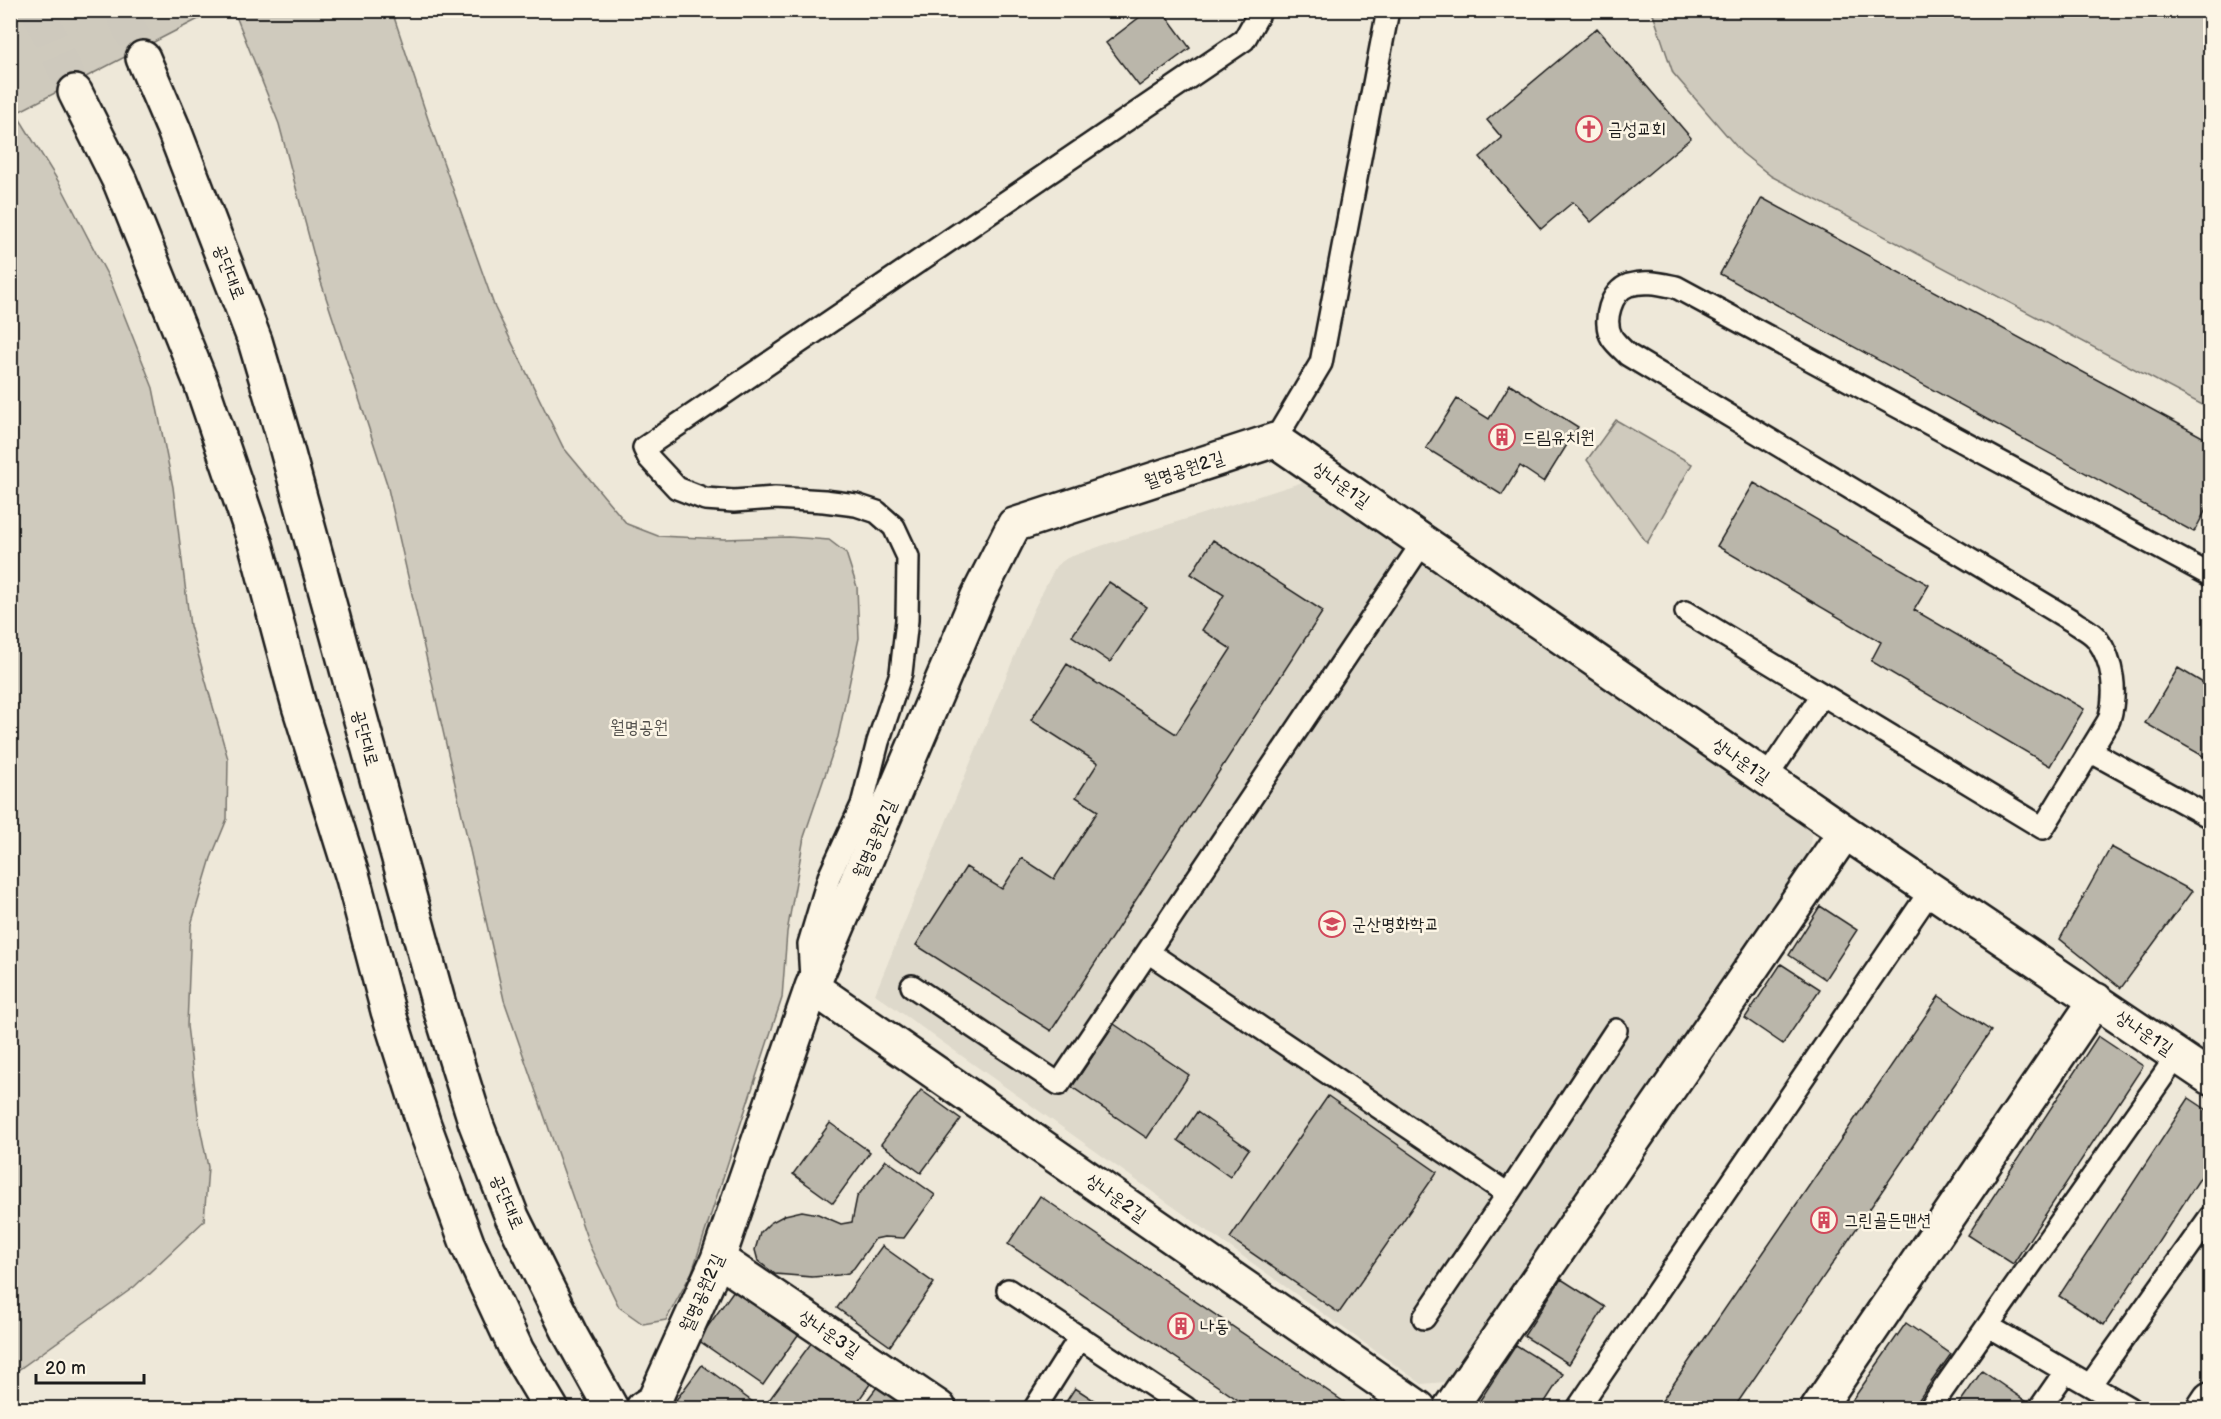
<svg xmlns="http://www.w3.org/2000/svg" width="2221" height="1419" viewBox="0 0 2221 1419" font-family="'Balsamiq Sans','Poor Story',sans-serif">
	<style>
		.built { fill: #ded9cb }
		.green { fill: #cfcabd; stroke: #76736c; stroke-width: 1.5 }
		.building { fill: #bab6aa; stroke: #1c1c1c; stroke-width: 1.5 }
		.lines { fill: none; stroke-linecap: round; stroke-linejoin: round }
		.secondary-tunnel { stroke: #cec9bd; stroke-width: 33; stroke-dasharray: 33 16; stroke-linecap: butt }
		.lane-casing { stroke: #1c1c1c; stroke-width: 26 }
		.street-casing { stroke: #1c1c1c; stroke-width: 38 }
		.secondary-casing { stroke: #1c1c1c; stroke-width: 38 }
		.lane { stroke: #fcf5e5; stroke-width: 21 }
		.street { stroke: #fcf5e5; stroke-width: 33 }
		.secondary { stroke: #fcf5e5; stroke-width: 33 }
		.labels { text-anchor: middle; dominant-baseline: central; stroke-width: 5; stroke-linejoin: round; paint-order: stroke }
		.poi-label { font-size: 18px; fill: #1c1c1c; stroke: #fcf5e5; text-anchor: start }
		.street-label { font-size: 18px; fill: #1c1c1c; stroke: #fcf5e5 }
		.park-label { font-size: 18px; fill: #52504c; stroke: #fcf5e5 }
	</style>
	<rect width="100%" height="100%" fill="#eee8d9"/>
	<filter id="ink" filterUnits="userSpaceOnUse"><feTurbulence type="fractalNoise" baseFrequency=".0167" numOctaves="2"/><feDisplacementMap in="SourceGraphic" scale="12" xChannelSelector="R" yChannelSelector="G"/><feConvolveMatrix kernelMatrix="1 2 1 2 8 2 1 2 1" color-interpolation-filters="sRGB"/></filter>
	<g filter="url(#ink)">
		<!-- built -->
		<path class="built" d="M1303 482 1812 828 1809 853 1445 1382 1422 1384 875 994 1033 611 1056 566 1067 558 1104 545Z"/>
		<!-- green -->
		<path class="green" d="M11 11H214L16 113 60 184 111 282 153 388 173 487 190 626 228 759 227 819 211 858 191 925 187 1026 199 1122 208 1167 204 1221 134 1287 11 1375Z
			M234 11H392L429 122 495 308 563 447 627 524 658 536 724 539 789 537 829 540 846 553 857 587 859 638 838 737 804 837 787 932 782 998 692 1272 666 1320 643 1324 619 1307 590 1247 504 1000 387 484 321 282 279 124Z
			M1652 11H2210V409L1771 176 1742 153 1673 73Z
			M1616 420 1692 464 1647 543 1587 460Z"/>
		<!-- building -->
		<path class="building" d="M1149 10H1162L1190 48 1139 86 1106 43Z
			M1597 28 1691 138 1591 222 1573 202 1541 229 1480 157 1502 138 1487 120Z
			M1762 198 2210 441V502L2194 532 1720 274Z
			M1510 384 1578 427 1544 482 1520 466 1502 495 1426 448 1457 399 1489 419Z
			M1754 483 1929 585 1914 610 2084 709 2050 766 1871 661 1881 642 1717 546Z
			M1213 540 1323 611 1051 1031 916 945 966 867 1002 889 1022 858 1054 879 1098 811 1076 797 1098 763 1031 720 1067 664 1176 734 1231 649 1202 630 1224 595 1191 574Z
			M1109 582 1147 607 1110 662 1072 636Z
			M2178 668 2210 687V760L2145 723Z
			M2111 847 2192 891 2121 988 2060 939Z
			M1820 906 1857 930 1825 979 1789 955Z
			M1781 964 1820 989 1783 1044 1745 1018Z
			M1939 996 1991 1031 1734 1408H1657Z
			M1114 1024 1189 1075 1147 1138 1072 1087Z
			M2098 1036 2143 1066 2013 1264 1968 1235Z
			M921 1090 961 1119 921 1173 881 1144Z
			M1328 1096 1437 1172 1339 1313 1230 1238Z
			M2189 1098 2210 1112V1163L2104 1325 2059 1296Z
			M1197 1112 1249 1149 1230 1177 1178 1140Z
			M830 1123 870 1152 833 1203 793 1174Z
			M886 1160 935 1195 904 1238 884 1237 875 1239 854 1268 848 1273 839 1275 812 1277 775 1274 758 1261 755 1250 760 1233 770 1223 785 1215 802 1211 818 1214 841 1224 852 1222 857 1197Z
			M1040 1196 1353 1408H1250L1008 1244Z
			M882 1246 934 1283 890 1346 837 1308Z
			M1561 1279 1605 1307 1569 1364 1524 1336Z
			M734 1290 798 1335 763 1385 698 1340Z
			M1906 1323 1951 1354 1913 1408H1847Z
			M815 1338 873 1380 853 1408H781L769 1400Z
			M1516 1345 1563 1374 1541 1408H1475Z
			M702 1365 761 1408H687L676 1400Z
			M1982 1371 2027 1402 2022 1408H1956Z
			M880 1383 915 1408H861Z
			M1075 1388 1106 1408H1062Z"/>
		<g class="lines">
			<!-- secondary-tunnel -->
			<path class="secondary-tunnel" d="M38 10 75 92
				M121 10 143 58"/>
			<defs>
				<path id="lane" d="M1275 440 1321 363 1388 10
					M1686 612 2043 828 2109 720C2117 693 2114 662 2097 639 2092 632 2081 627 2074 622L1628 355C1623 350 1616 344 1612 338 1602 321 1611 291 1629 285 1646 280 1661 284 1676 287L2210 575
					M2090 751 2210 817
					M1766 778 1822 695
					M1148 952 1508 1194 1616 1030
					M811 978 809 944 829 877 862 805 878 742 901 673 907 620 908 557 894 527 877 512 856 505 824 501 775 498 734 501 705 499 677 488 649 458 644 448 1244 40 1261 10
					M912 986 1059 1084 1423 542
					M1008 1290 1186 1408
					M1424 1318 1508 1194
					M1988 1326 2129 1408
					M2090 1385 2210 1217
					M1035 1408 1080 1337
					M1578 1408 1931 890
					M1930 1408 2177 1056
					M2040 1408 2065 1372"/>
				<path id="street" d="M812 987 1419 1408
					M718 1259 939 1408
					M643 1408 654 1401 718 1259 812 987 978 596 1014 525 1275 440 1845 832 2210 1078
					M1450 1408 1845 832
					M1818 1408 2096 1000"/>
				<path id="secondary" d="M143 58 174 130 255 341 284 439 439 1005 476 1124 512 1217 571 1336 611 1408
					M75 92 120 182 201 383 256 545 299 706 353 878 388 1011 424 1125 467 1243 517 1351 551 1408
					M2204 1408 2210 1399"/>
			</defs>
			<!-- lane casing -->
			<use href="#lane" class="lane-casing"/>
			<!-- street casing -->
			<use href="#street" class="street-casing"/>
			<!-- secondary casing -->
			<use href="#secondary" class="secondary-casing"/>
			<!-- lane -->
			<use href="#lane" class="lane"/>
			<!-- street -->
			<use href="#street" class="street"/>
			<!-- secondary -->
			<use href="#secondary" class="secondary"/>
		</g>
	</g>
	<!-- icons -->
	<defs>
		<symbol id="church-ring" viewBox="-11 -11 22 22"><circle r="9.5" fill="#fcf5e5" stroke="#d1495b" stroke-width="1.5"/><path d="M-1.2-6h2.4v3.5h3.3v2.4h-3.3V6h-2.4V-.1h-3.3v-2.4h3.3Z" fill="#d1495b"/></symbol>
		<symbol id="building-ring" viewBox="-11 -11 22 22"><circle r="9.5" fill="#fcf5e5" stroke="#d1495b" stroke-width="1.5"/><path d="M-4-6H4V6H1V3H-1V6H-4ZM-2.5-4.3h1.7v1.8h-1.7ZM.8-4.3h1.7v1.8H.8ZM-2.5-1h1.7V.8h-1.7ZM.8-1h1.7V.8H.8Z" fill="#d1495b"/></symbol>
		<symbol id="school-ring" viewBox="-11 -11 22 22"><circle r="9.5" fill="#fcf5e5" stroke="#d1495b" stroke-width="1.5"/><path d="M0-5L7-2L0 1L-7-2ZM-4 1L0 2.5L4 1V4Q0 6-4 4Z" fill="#d1495b"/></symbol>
	</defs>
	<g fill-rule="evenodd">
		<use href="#church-ring" x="1574" y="114" width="30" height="30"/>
		<use href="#building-ring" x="1487" y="422" width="30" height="30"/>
		<use href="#school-ring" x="1317" y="909" width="30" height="30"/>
		<use href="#building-ring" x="1809" y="1205" width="30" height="30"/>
		<use href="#building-ring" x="1166" y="1311" width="30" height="30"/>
	</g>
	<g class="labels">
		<!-- poi labels -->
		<g class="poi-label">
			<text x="1608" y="129">금성교회</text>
			<text x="1522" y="437">드림유치원</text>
			<text x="1352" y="924">군산명화학교</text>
			<text x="1844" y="1220">그린골든맨션</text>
			<text x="1200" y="1326">나동</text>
		</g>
		<!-- street labels -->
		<g class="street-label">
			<text transform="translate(229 272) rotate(69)">공단대로</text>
			<text transform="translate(1184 470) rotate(-18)">월명공원2길</text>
			<text transform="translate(1341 485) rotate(35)">상나운1길</text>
			<text transform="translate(365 738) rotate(75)">공단대로</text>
			<text transform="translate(1741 761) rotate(35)">상나운1길</text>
			<text transform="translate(875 839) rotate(-67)">월명공원2길</text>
			<text transform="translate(2144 1033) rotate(34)">상나운1길</text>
			<text transform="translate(1116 1198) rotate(35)">상나운2길</text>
			<text transform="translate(507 1202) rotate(67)">공단대로</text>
			<text transform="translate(702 1293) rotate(-66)">월명공원2길</text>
			<text transform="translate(829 1334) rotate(34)">상나운3길</text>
		</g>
		<!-- park labels -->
		<g class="park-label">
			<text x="639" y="727">월명공원</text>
		</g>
	</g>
	<!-- margin -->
	<rect width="2221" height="1419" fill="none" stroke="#fcf5e5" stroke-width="36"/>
	<rect x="18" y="18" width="2185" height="1383" fill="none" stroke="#1c1c1c" stroke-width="2" filter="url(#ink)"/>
	<!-- scale -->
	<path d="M36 1374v9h108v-9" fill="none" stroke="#1c1c1c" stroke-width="3"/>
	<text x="45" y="1374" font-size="18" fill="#1c1c1c" stroke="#fcf5e5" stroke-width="4.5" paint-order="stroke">20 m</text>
</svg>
